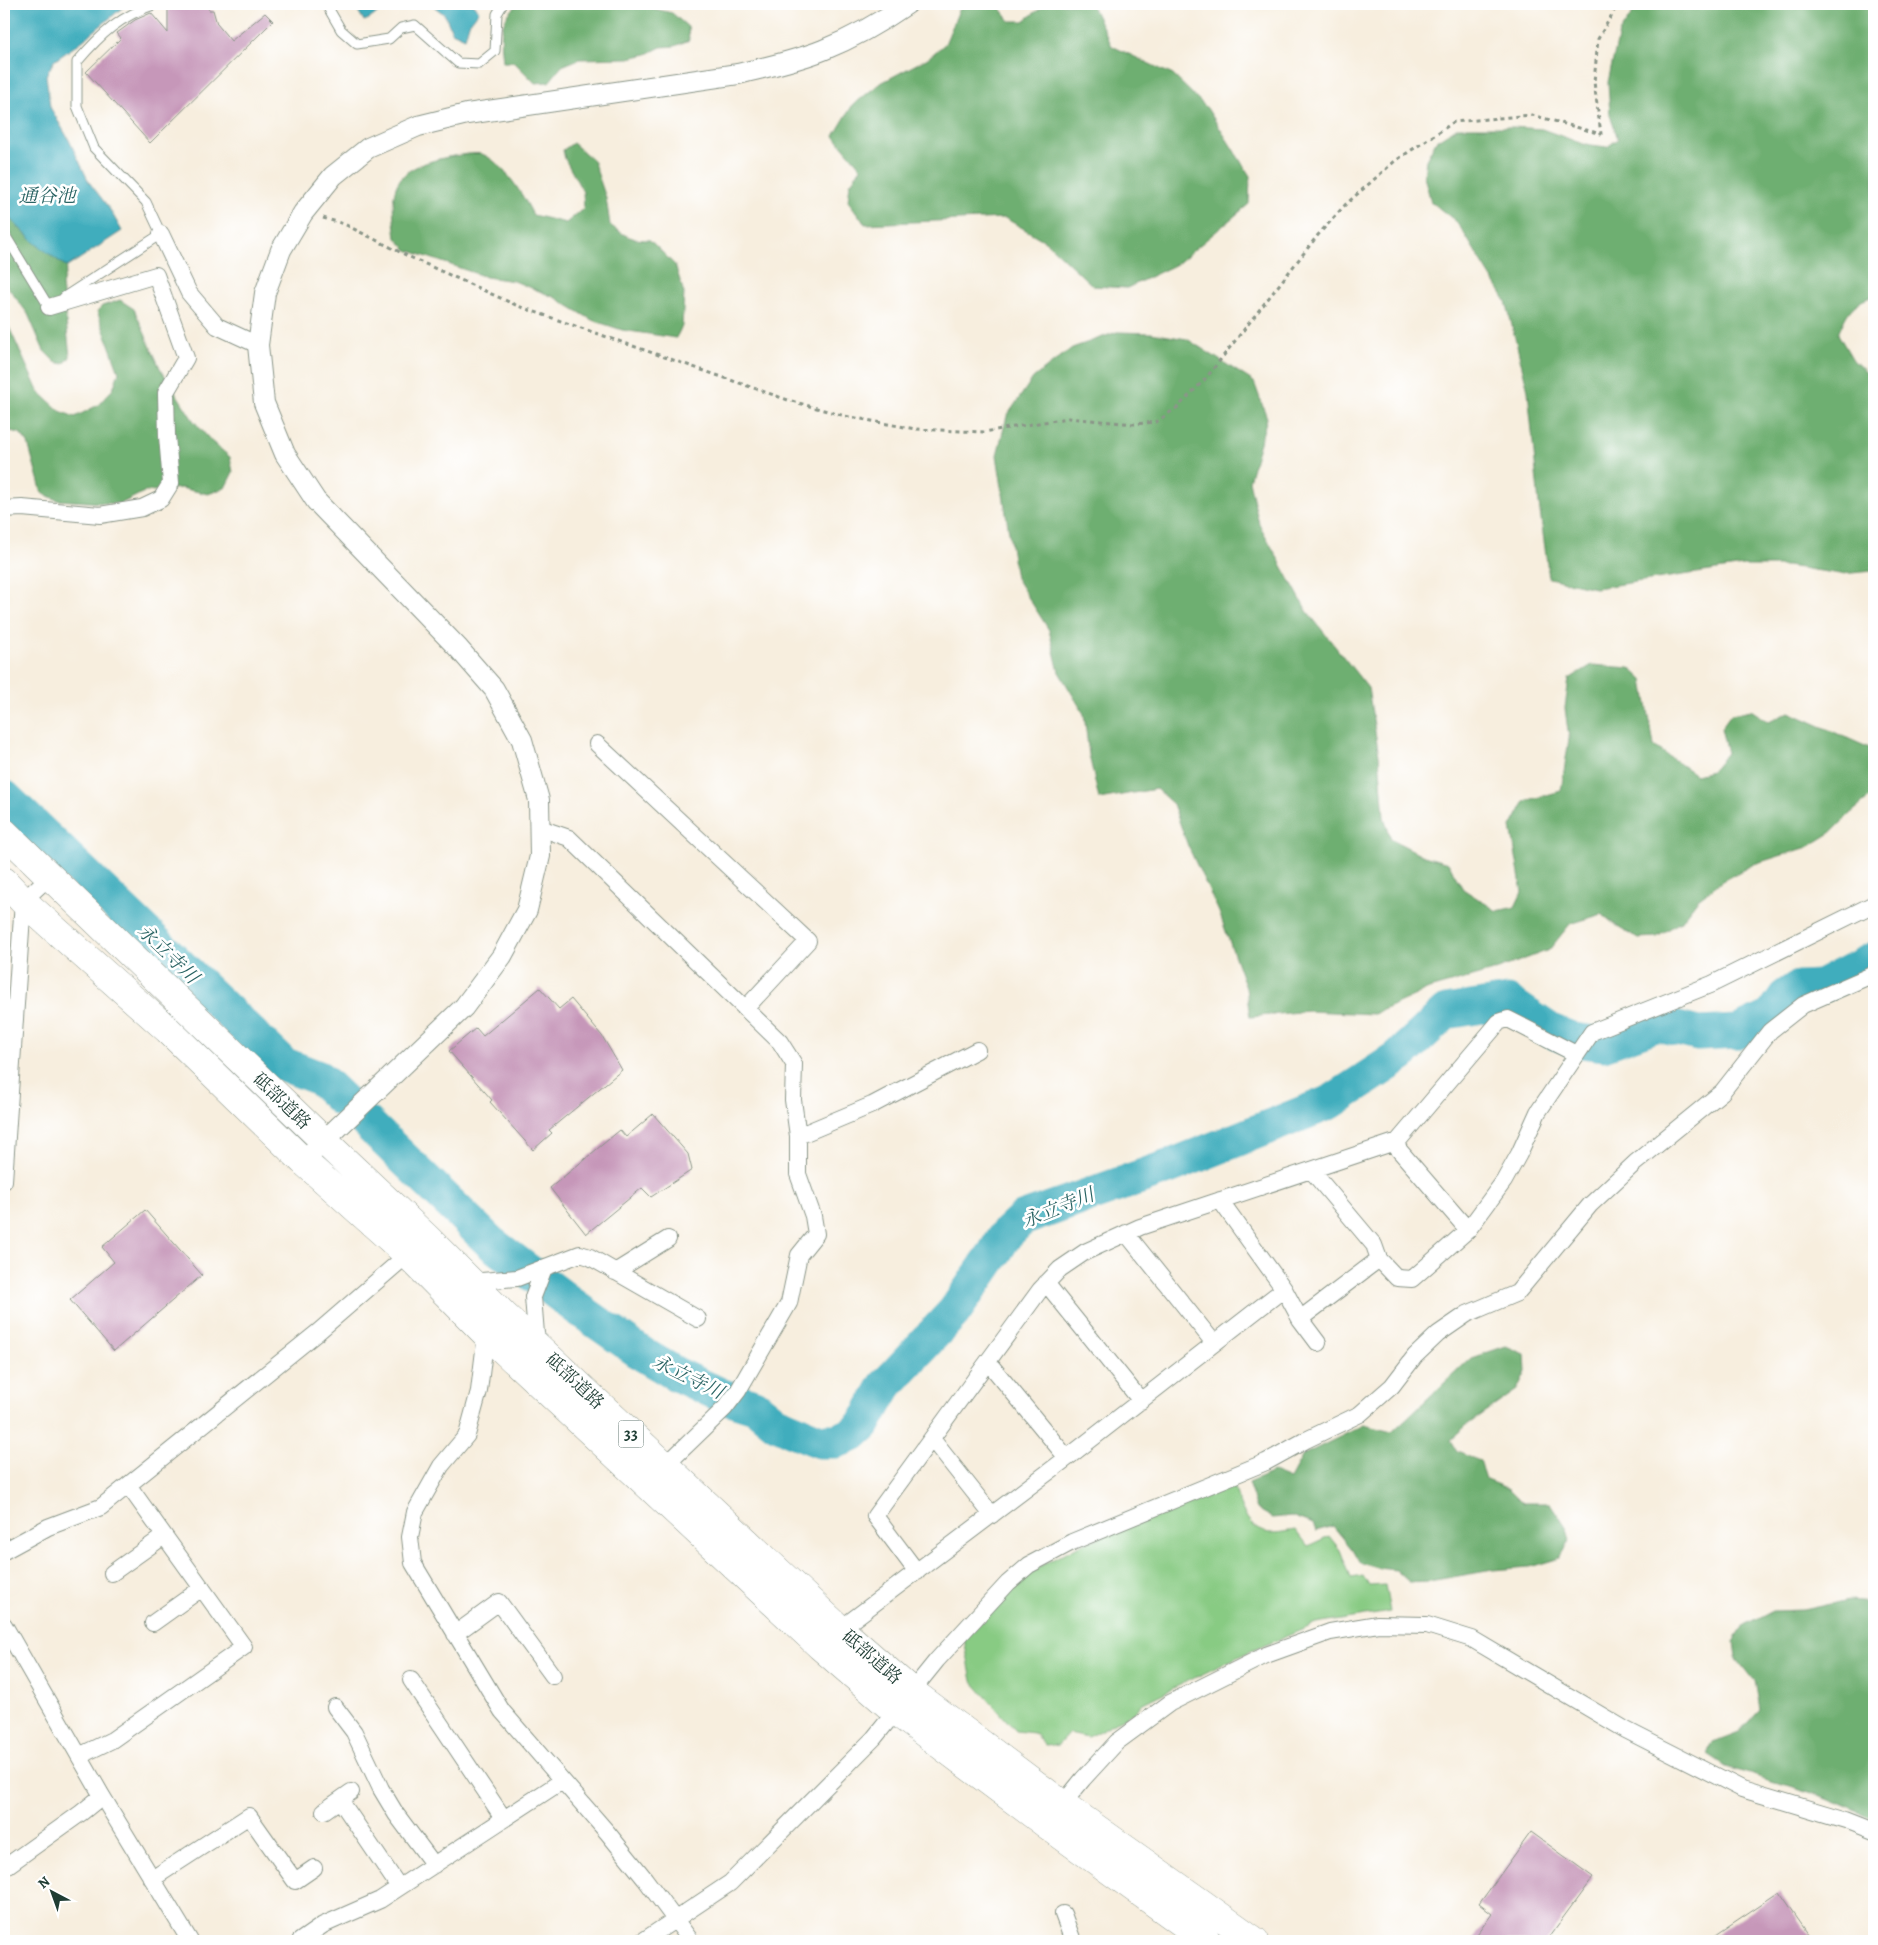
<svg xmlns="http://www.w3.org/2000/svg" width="1878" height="1945" viewBox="0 0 1878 1945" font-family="Alegreya,'Noto Serif JP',serif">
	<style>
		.green { fill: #88cb83; stroke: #54845c }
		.forest { fill: #6eaf71; stroke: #467652 }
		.water { fill: #3fadbd; stroke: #2f7578 }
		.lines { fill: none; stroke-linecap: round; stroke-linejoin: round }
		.river { stroke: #3fadbd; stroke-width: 35 }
		.building { fill: #c697b9 }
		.service-casing { stroke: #8b9689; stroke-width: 11 }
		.minor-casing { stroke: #8b9689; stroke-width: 18 }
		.tertiary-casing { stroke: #8b9689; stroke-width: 22 }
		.trunk-casing { stroke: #8b9689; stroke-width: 29 }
		.path { stroke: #8b9689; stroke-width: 3; stroke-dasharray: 4 4; stroke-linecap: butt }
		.service { stroke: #fff; stroke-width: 9 }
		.minor { stroke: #fff; stroke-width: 16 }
		.tertiary { stroke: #fff; stroke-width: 20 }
		.trunk { stroke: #fff; stroke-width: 28 }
		.labels { text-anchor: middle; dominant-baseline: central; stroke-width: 5; stroke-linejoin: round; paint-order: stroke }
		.shield { fill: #fff; stroke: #627771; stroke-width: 1 }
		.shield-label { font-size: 16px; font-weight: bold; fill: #1f3d34 }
		.street-label { font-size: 18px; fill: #1f3d34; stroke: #fff }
		.water-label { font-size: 19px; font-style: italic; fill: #2a6464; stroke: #fff }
	</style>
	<rect width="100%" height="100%" fill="#fff"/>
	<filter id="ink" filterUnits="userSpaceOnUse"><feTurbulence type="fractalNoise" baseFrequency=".02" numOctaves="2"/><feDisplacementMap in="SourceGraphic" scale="10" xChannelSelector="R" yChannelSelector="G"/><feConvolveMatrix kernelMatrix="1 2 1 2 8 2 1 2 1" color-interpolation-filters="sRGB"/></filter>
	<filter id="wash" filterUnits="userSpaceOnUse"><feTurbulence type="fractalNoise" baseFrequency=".0096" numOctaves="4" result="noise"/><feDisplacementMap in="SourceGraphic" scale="20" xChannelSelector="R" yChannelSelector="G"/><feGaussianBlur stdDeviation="1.12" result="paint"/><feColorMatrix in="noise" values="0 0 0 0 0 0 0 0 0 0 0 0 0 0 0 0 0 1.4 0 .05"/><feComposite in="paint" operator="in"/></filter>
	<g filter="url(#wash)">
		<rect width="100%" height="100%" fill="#f7eede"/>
		<!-- green -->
		<path class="green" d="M1233 1482C1239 1502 1246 1532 1272 1533 1280 1533 1288 1531 1296 1530L1308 1546 1329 1536 1340 1550 1351 1578 1363 1576 1369 1586 1385 1585 1390 1612 1316 1624 1244 1654 1143 1703 1135 1712 1088 1737 1069 1733 1058 1745 1045 1746 1034 1733 1016 1731 972 1681 964 1639 1031 1571 1076 1547Z"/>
		<!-- forest -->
		<path class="forest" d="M519 4H634L672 13 688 27 689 40 675 46 661 47 647 54 629 58 579 59 562 66 549 82 535 83 514 62H503C501 38 497 20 519 4Z
			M968 4H997L1010 21H1024L1046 4H1091L1112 46 1173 75 1207 108 1250 176 1249 204 1177 264 1127 288 1093 286 1045 241 1005 218 865 224 848 201 850 184 861 168 834 136 852 106 879 84 928 58 945 44 959 10Z
			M1639 4H1874V296C1851 303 1847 313 1838 334L1853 360 1874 380V570L1873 571 1841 574 1787 566H1744L1595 588 1549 578 1539 504 1528 391 1506 301 1457 222 1431 202 1424 176 1426 160 1436 141 1458 127H1512L1542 129 1583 144 1607 147 1618 139 1610 115 1608 82 1619 33Z
			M573 143 593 160 606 198 610 225C625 236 631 240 650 240L675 265 684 293 682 326 676 338 622 330 592 320 554 297 514 281 486 277 407 250 396 238C389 185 392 169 448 157 455 156 476 152 482 154 504 163 523 195 533 215L566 223 584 208 583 192 565 159 563 150Z
			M4 213 36 244 67 267 62 285 70 357 64 364 55 362 44 351 28 314 4 282Z
			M120 300 134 309 160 368 193 420 211 441 230 457 233 472 225 488 208 494 181 488 144 492 120 504 57 500 42 493 28 443 20 433 4 430V322L8 325 38 391 60 411 75 417 98 405 113 389 119 372 97 311 102 306Z
			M1117 332 1151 333 1187 339 1254 382 1267 418 1249 481 1259 524 1307 611 1368 688 1379 756 1384 817 1391 839 1424 856 1448 863 1463 889 1497 911 1515 907 1522 892 1511 827 1525 801 1561 791 1569 739 1565 708 1569 679 1592 665 1630 668 1643 680 1654 746 1696 775 1712 771 1727 753 1721 728 1731 714 1751 710 1769 722 1789 712 1874 750V794L1851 813 1832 832 1808 847 1754 864 1722 881 1698 899 1680 922 1657 937 1638 938 1614 924 1602 914 1570 924 1549 950 1493 971 1429 989 1374 1014 1308 1011 1250 1017 1246 988 1219 912 1188 846 1173 804 1156 789 1099 799 1089 755 1084 714 1059 672 1049 630 1016 578 997 455 1007 416 1033 378 1072 348Z
			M1506 1346 1525 1354 1526 1371 1517 1390 1467 1425 1450 1440 1457 1452 1480 1461 1486 1480 1509 1489 1523 1503H1550L1567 1529 1570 1541 1560 1558 1530 1567 1493 1570 1429 1581 1409 1582 1396 1570 1378 1568 1360 1563 1352 1549 1333 1526 1316 1531 1313 1524 1291 1516 1273 1518 1257 1509 1248 1483 1273 1472 1290 1479 1303 1455 1364 1425 1392 1432 1471 1358Z
			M1848 1600 1874 1602V1818L1819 1795 1726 1767 1708 1755 1713 1742 1739 1732 1760 1709 1755 1681 1736 1657 1734 1642 1744 1626 1773 1611 1803 1610Z"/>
		<!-- water -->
		<path class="water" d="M4 4H127L81 42 54 61 46 75 50 107 69 140 89 182 109 208 122 231 67 267 36 244 4 213Z
			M354 4H409C401 8 393 6 385 8 377 11 374 18 364 21Z
			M431 4H473L479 11 469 24 465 38 452 32 445 15Z"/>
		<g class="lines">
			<!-- river -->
			<path class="river" d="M4 797 283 1064 319 1078 341 1099
				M367 1123 491 1243 577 1308 644 1355 676 1374 723 1396 755 1406 776 1423 820 1441H836L852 1435 864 1424 885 1386 954 1312 995 1252 1006 1234 1022 1219 1171 1166 1331 1102 1396 1059 1446 1012 1508 1002 1551 1031 1574 1040 1603 1044 1658 1024 1698 1034 1738 1032 1772 1016 1785 997 1798 988 1820 987 1874 959"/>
		</g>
		<g id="blocks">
			<!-- building -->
			<path class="building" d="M168 4 207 5 209 10H213L217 24 231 41 265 13 273 21 150 143 86 72 121 38 117 33 135 20 151 13 168 33Z
				M540 988 559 1009 571 999 602 1036 622 1070 549 1130 552 1133 533 1150 490 1102 492 1100 449 1051 476 1028 483 1036Z
				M653 1114 688 1154 692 1170 651 1197 642 1188 586 1234 550 1188 620 1130 626 1137Z
				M145 1210 202 1275 114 1351 70 1300 114 1262 102 1247Z
				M1531 1832 1593 1877 1546 1941H1472L1492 1914 1479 1904Z
				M1779 1892 1813 1941H1706Z"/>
		</g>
	</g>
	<g filter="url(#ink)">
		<use href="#blocks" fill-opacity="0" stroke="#8b9689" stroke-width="1"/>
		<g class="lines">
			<defs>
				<path id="service" d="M326 4 341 30 357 44 389 39 401 28 415 25 458 63 479 64 495 51 497 14 503 4
					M4 233 49 307 51 306
					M64 297 161 234 146 202 94 148 77 106V62C101 34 120 16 156 4"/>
				<path id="minor" d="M161 234 189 293 217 326 258 345
					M4 509 22 508 100 515 142 508 161 499 171 483 167 436 166 392 186 358 156 275 49 307
					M597 744 808 941 745 1009
					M540 828 569 838 780 1042 794 1064 793 1100 798 1136V1174L813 1216 816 1234 799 1255 789 1303 738 1391 725 1408 665 1466
					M798 1136 872 1105 977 1050
					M1393 1143 1468 1230
					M1311 1170 1374 1245 1379 1259 1397 1278 1412 1279 1468 1230 1504 1181 1519 1154 1538 1112 1592 1032 1712 984 1874 904
					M4 1181 23 901 50 876
					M1220 1200 1284 1289 1300 1319 1318 1343
					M1126 1233 1214 1343
					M615 1272 668 1239
					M470 1282 517 1278 580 1254 590 1257 698 1319
					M1046 1283 1141 1401
					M1300 1319 1379 1259
					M488 1331 486 1334 479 1391 467 1435 441 1466 415 1512 410 1537 413 1563 502 1711 607 1832 645 1879 691 1941
					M537 1346 533 1297 544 1268
					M988 1362 1067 1458
					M932 1439 992 1515
					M4 1551 48 1527 101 1507 318 1332 414 1249
					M917 1572 875 1516 1040 1290 1060 1269 1085 1252 1140 1227 1398 1141 1499 1022 1508 1019 1576 1054
					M112 1573 164 1536
					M153 1623 202 1588
					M4 1625 102 1796 190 1941
					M835 1633 1067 1458 1284 1289
					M455 1634 499 1602 553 1676
					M411 1680 504 1819
					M335 1707 354 1732 381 1789 396 1814 434 1865
					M79 1756 112 1740 244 1647 128 1485
					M340 1800 399 1887
					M324 1811 351 1792
					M1057 1811 1083 1779 1117 1742 1170 1703 1266 1655 1330 1632 1378 1624 1427 1625 1472 1639 1626 1730 1742 1789 1846 1820 1874 1831
					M4 1868 81 1813 102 1796
					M152 1879 249 1816 295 1881 314 1868
					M1063 1914 1073 1941
					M300 1941 323 1925 380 1900 562 1781
					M643 1941 730 1883 874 1738 937 1660 1008 1583 1029 1565 1072 1542 1266 1462 1306 1440 1360 1414 1392 1386 1415 1356 1438 1334 1467 1314 1517 1293 1590 1205 1635 1163 1722 1092 1770 1031 1803 1005 1874 974"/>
				<path id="tertiary" d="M303 1161 464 1007 502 956 527 910 540 856 539 800 522 740 494 689 459 649 316 501 285 454 264 403 258 345 265 293 281 250 303 213 333 176 368 148 418 126 467 114 738 74C766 67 796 61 823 50 853 38 881 22 907 4"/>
				<path id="trunk" d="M4 832 323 1140 426 1237 504 1315 840 1629 911 1691 1062 1804 1255 1941
					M4 881 23 901 168 1030 303 1161 408 1255 486 1334 820 1646 895 1711 1047 1825 1207 1941"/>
			</defs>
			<!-- service casing -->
			<use href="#service" class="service-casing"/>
			<!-- minor casing -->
			<use href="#minor" class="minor-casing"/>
			<!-- tertiary casing -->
			<use href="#tertiary" class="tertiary-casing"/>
			<!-- trunk casing -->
			<use href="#trunk" class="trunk-casing"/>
			<!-- path -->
			<path class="path" d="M323 218 344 224 412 258 518 306 788 400 845 416 915 429 984 432 1068 418 1134 424 1156 422 1178 407 1206 378 1318 235 1346 204 1395 161 1454 122 1532 115 1601 134 1594 82 1598 39 1618 4"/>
			<!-- service -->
			<use href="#service" class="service"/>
			<!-- minor -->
			<use href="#minor" class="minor"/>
			<!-- tertiary -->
			<use href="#tertiary" class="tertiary"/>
			<!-- trunk -->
			<use href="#trunk" class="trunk"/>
		</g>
	</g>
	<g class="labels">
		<!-- shield labels -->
		<rect class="shield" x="618.5" y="1420.5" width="25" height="27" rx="4"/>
		<g class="shield-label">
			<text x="631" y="1434">33</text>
		</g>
		<!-- street labels -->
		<g class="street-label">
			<text transform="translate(282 1101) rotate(44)">砥部道路</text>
			<text transform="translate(575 1381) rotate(43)">砥部道路</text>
			<text transform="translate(872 1657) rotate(41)">砥部道路</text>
		</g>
		<!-- water labels -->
		<g class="water-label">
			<text x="47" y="196">通谷池</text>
			<text transform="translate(168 954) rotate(44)">永立寺川</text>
			<text transform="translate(1058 1208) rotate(-22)">永立寺川</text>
			<text transform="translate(688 1377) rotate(26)">永立寺川</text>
		</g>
	</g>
	<!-- margin -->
	<rect width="1878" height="1945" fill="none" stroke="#fff" stroke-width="20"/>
	<!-- north arrow -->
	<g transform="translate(52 1892) rotate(319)" stroke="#ffffff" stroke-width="4" paint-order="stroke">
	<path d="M0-4L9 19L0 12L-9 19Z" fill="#1f3d34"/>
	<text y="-8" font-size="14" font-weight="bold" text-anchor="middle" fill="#1f3d34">N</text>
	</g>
</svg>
